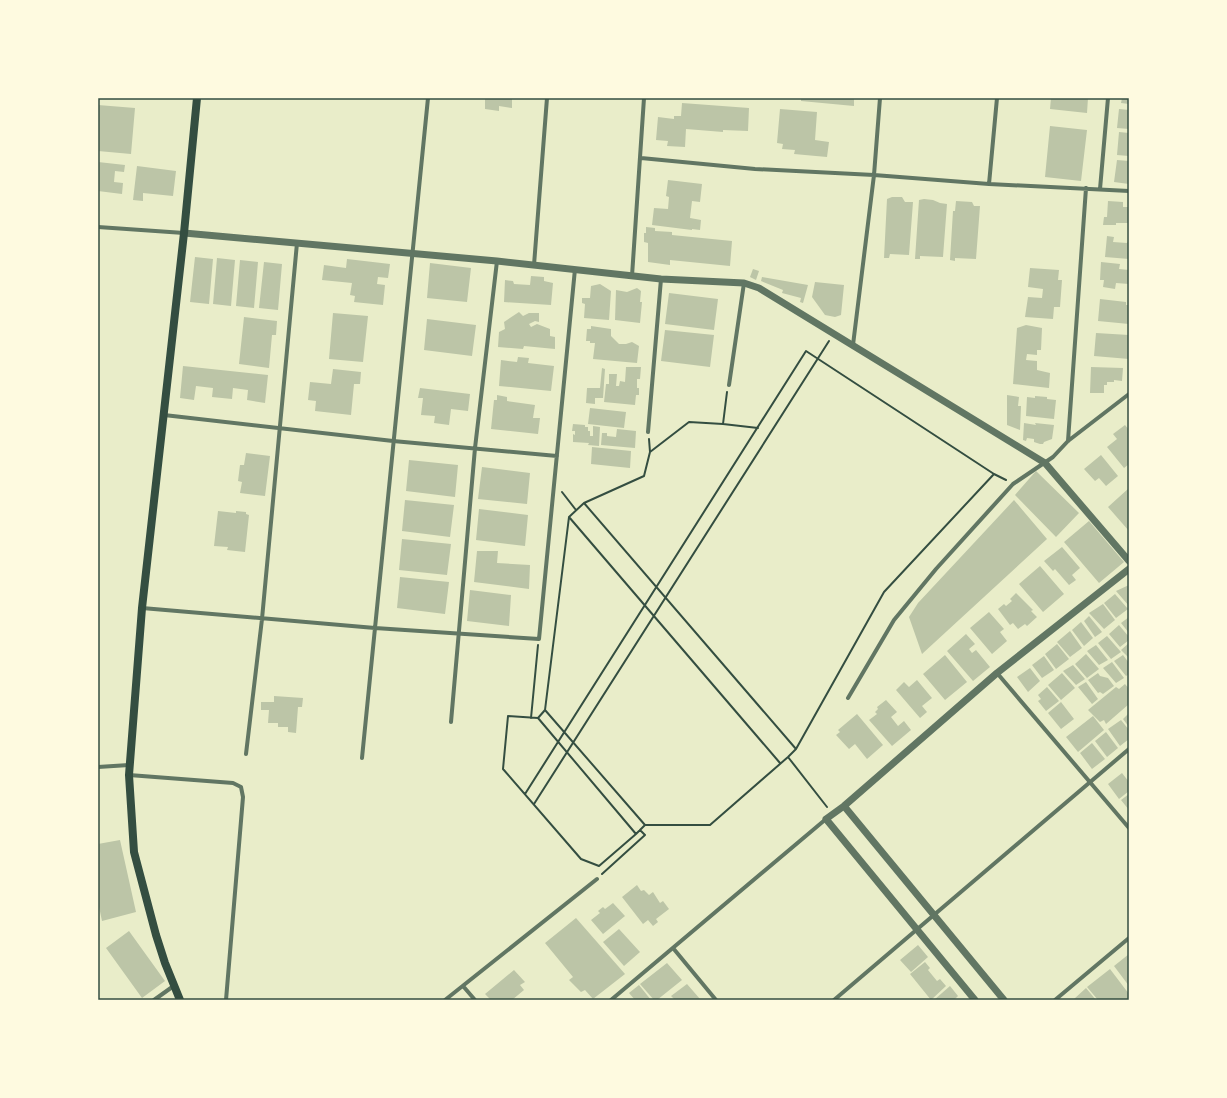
<svg xmlns="http://www.w3.org/2000/svg" width="1227" height="1098" viewBox="0 0 1227 1098" font-family="'PT Sans',sans-serif">
	<style>
		.building { fill: #bcc5a7 }
		.lines { fill: none; stroke-linecap: round; stroke-linejoin: round }
		.path { stroke: #344e41; stroke-width: 2 }
		.minor { stroke: #617663; stroke-width: 4 }
		.tertiary { stroke: #617663; stroke-width: 7 }
		.secondary { stroke: #344e41; stroke-width: 8 }
		.neatline { fill: none; stroke: #344e41; stroke-width: 1.5 }
	</style>
	<rect width="100%" height="100%" fill="#e9edc9"/>
	<!-- building -->
	<path class="building" d="M485 98H512V108L499 106V111L485 109Z
		M801 98H854V106L801 101Z
		M1051 98H1088L1087 113 1050 109Z
		M1122 98H1129V104L1121 103Z
		M682 103 749 108 748 131 723 130V132L686 129 685 147 667 146 668 141 656 140 658 117 674 119V116H681Z
		M98 105 135 108 131 154 98 151Z
		M780 109 817 112 815 140 829 142 827 157 794 154 795 150 782 149 783 144 777 143Z
		M1119 109 1129 110V129L1117 128Z
		M1050 126 1087 130 1081 181 1045 177Z
		M1119 132 1129 133V156L1117 155Z
		M1117 160 1129 161V184L1114 182Z
		M98 162 125 165 124 172 115 171 114 182 123 183 122 194 98 191Z
		M137 166 176 171 173 196 143 193V201L133 200Z
		M668 180 702 184 700 202 692 201 690 218 701 220 700 230 692 229V230L652 225 654 208 668 209 669 197 666 196Z
		M892 197H902L905 202H913L909 255 890 254 889 258H884L887 199Z
		M924 199 933 200 940 203 947 204 943 257 920 256V259H915L919 200Z
		M956 201 972 202 974 206H980L976 259 955 258V261L950 260 953 211H955Z
		M1108 201 1123 202V207H1129V223H1116V225H1103L1104 217H1107Z
		M646 227 655 228V231L672 232V235L732 241 730 266 670 260V265L648 262V243L644 242V233H646Z
		M1107 236 1114 237 1113 242 1127 243 1129 240V259L1105 257Z
		M195 257 213 259 209 304 190 302Z
		M217 258 235 260 231 306 213 304Z
		M347 259 390 264 388 278 378 277 377 284 385 285 383 305 354 302 355 296 350 295 352 283 322 280 324 265 346 268Z
		M240 260 258 262 254 308 236 306Z
		M264 262 282 264 278 310 259 308Z
		M1101 262 1120 264 1119 269 1129 270V284L1116 283 1115 289 1103 287 1104 280H1100Z
		M430 263 471 268 467 302 427 298Z
		M1030 268 1059 270 1058 280H1062L1060 307H1054L1053 319 1025 317 1028 297 1042 298 1043 289 1028 287Z
		M753 269 759 271 756 280 750 277Z
		M531 276 544 277V281L553 283 551 305 504 302 505 280 513 281 514 284 530 285Z
		M762 277 808 285 803 303 800 302 801 298 782 293 783 290 761 281Z
		M815 282 844 285 841 315 835 317 825 315 812 297Z
		M600 284 611 291 609 320 584 318 585 304 582 303V298H590L591 286Z
		M637 288 641 291 640 302H642L640 323 615 320 616 290 627 292Z
		M669 293 718 299 714 330 665 324Z
		M1100 299 1126 302V305H1129V324L1098 321Z
		M519 312 523 316 529 313H539V322L535 321 529 324 531 327 537 324 550 329V336L555 337V349L524 346 523 349 498 347 499 332 505 329 504 322Z
		M333 313 368 316 363 362 329 359Z
		M244 317 277 321 276 335H272L269 368 239 364Z
		M427 319 476 325 472 356 424 350Z
		M1026 325 1042 328 1041 350H1037V355L1027 354 1026 360 1037 361V370L1050 373 1049 388 1013 384 1017 328Z
		M591 326 611 329V336L619 344H626L632 342 639 346 637 363 593 359 595 343H590V341H586L587 329H591Z
		M665 330 714 335 710 367 661 361Z
		M1096 333 1129 335V359L1094 356Z
		M518 357 529 358 528 363 554 366 551 391 499 386 501 360 517 362Z
		M183 366 268 375 265 403 247 400 248 390 233 388 232 399 212 397 213 388 196 386 194 400 180 398Z
		M626 367H641L640 379H637V388H639V395H636L635 405 604 402 606 384H609V374H617L616 386H619L620 381 625 382Z
		M1091 367 1123 368 1122 381 1114 380V382H1107V385H1104V393H1090Z
		M602 368 605 369 603 398H595V404L586 403 587 388H600Z
		M333 369 361 372 360 384H354L351 415 315 411 316 401 308 400 310 382 331 384Z
		M420 388 470 394 468 411 451 409 449 425 434 423 435 416 421 415 423 398H418Z
		M497 395 507 397V401L535 405 533 418H540L538 434 491 429 494 400H497Z
		M1007 395 1019 397 1018 406H1021L1020 430 1007 425Z
		M1035 396 1047 397V399L1056 400 1054 419 1026 416 1027 397 1035 398Z
		M590 408 626 412 624 428 588 424Z
		M1024 423 1036 425 1035 423 1054 425 1052 439 1044 442 1043 444H1040L1034 442V439L1027 438 1026 441 1023 440Z
		M573 424 585 425V427H588V431H590V436H593V426L600 427 599 446 588 445 589 443 573 442V434L575 435V431H572Z
		M1125 425 1129 430V464L1124 468 1107 447 1117 439 1113 434Z
		M617 429 636 431 635 448 601 445 602 433H607V436L616 437Z
		M592 447 631 451 630 468 591 464Z
		M246 453 270 456 265 496 240 493 242 482 238 481 240 465H244Z
		M1101 455 1118 476 1106 486 1099 478 1095 481 1084 469Z
		M409 460 458 465 455 497 406 491Z
		M482 467 530 473 527 504 478 499Z
		M1036 471 1079 513 1056 537 1015 495Z
		M1129 488V531L1108 507Z
		M405 500 454 505 450 537 402 531Z
		M1014 500 1047 539 922 654 909 617 918 603Z
		M479 509 528 515 525 546 476 540Z
		M218 511 236 513V511L246 512V514L249 515 245 552 227 550 228 547 214 546Z
		M1089 521 1124 562 1099 583 1064 542Z
		M402 539 451 544 447 575 399 570Z
		M1062 547 1080 568 1072 575 1076 580 1069 585 1055 569 1053 571 1044 561Z
		M477 551H498L497 563 530 565 529 589 474 582Z
		M1040 566 1064 594 1043 612 1019 584Z
		M400 577 449 582 445 614 397 608Z
		M1129 585V606L1116 591Z
		M470 590 511 595 509 626 467 621Z
		M1016 593 1033 610 1031 611 1037 617 1027 626 1025 624 1018 629 1013 623 1010 625 998 609 1004 604 1006 606 1012 601 1010 599Z
		M1115 594 1128 609 1116 618 1104 603Z
		M1103 604 1115 620 1104 629 1089 613Z
		M989 612 1004 629 1000 632 1007 641 992 654 970 628Z
		M1089 616 1102 632 1095 637 1084 621Z
		M1129 617V633L1121 623Z
		M1081 622 1093 638 1084 646 1072 630Z
		M1119 625 1129 637V640L1120 647 1109 634Z
		M1070 631 1082 648 1070 657 1057 642Z
		M966 634 975 644 969 649 972 653 976 650 990 667 973 681 947 651Z
		M1107 636 1121 652 1111 659 1098 643Z
		M1129 643V658L1121 650Z
		M1057 644 1069 659 1056 669 1045 654Z
		M1096 645 1108 660 1099 665 1087 651Z
		M1086 654 1099 669 1087 678 1075 664Z
		M945 655 967 682 945 700 923 674Z
		M1123 655 1129 663V674L1126 676 1114 661Z
		M1044 656 1054 670 1042 678 1032 665Z
		M1112 662 1124 678 1116 683 1103 668Z
		M1073 665 1085 679 1076 685 1063 671Z
		M1030 668 1040 681 1028 692 1017 677Z
		M1062 673 1075 688 1061 700 1048 685Z
		M1098 673 1100 676 1108 678 1114 686 1103 694 1100 692 1098 693 1088 680Z
		M917 680 932 698 922 706 927 712 920 718 896 690 904 682 909 687Z
		M1086 682 1098 699 1092 704 1078 687Z
		M1125 684 1129 689V704L1106 724 1104 720 1100 722 1088 710 1116 687 1119 689Z
		M1047 687 1059 701 1046 711 1038 701 1041 699 1038 695Z
		M274 696 303 698 302 707H298L296 733 288 732V727H278V723H268L269 710H261V702H274Z
		M886 700 897 712 891 717 898 726 904 721 911 730 892 746 869 720 877 714 875 712 878 709 877 707Z
		M1061 702 1074 719 1061 729 1048 713Z
		M1129 713V727L1123 719Z
		M857 714 883 745 867 759 855 744 849 749 836 735 840 732 838 730Z
		M1093 716 1104 730 1078 752 1066 737Z
		M1121 720 1129 730V739L1120 746 1108 729Z
		M1106 732 1118 748 1107 757 1095 741Z
		M1092 743 1105 759 1092 769 1080 753Z
		M1122 773 1129 782V791L1119 799 1108 784Z
		M1129 794V810L1121 800Z
		M120 840 136 912 102 921 98 902V844Z
		M637 885 641 891 644 890 649 895 653 892 660 903 663 901 669 909 656 919 658 922 653 926 648 920 643 924 622 897Z
		M613 903 625 916 603 934 591 920 600 913 598 911 603 907 605 909Z
		M576 918 625 974 593 999 585 990 581 992 569 980 573 977 545 943Z
		M619 929 640 952 624 966 603 942Z
		M129 931 165 981 142 998 106 948Z
		M918 945 928 957 911 972 900 960Z
		M1129 954V986L1114 966Z
		M925 962 930 968 928 970 937 981 940 979 946 986 931 1000 910 974Z
		M667 963 682 980 657 1000H654L640 984Z
		M1110 969 1129 994V1000H1098L1087 987Z
		M514 970 525 982 520 985 524 990 512 1000H491L485 994Z
		M687 984 700 999 675 1000 671 996Z
		M639 985 651 1000H635L629 993Z
		M950 986 958 996 954 1000H934Z
		M1086 988 1096 1000H1075L1074 999Z"/>
	<g class="lines">
		<!-- path -->
		<path class="path" d="M723 424 727 392
			M758 428 723 424 689 422 650 452 644 476 584 503 569 517 545 710 538 718 508 716 503 769 581 859 599 866 636 834 645 825H710L788 757 796 749 884 592 994 474
			M649 439 650 452
			M562 492 576 510
			M584 503 796 749
			M569 517 780 763
			M545 710 645 825
			M531 718 538 645
			M538 718 636 834
			M788 757 827 807
			M525 794 806 351 994 474 1006 480
			M534 804 829 341
			M602 874 645 835 640 830"/>
		<!-- minor -->
		<path class="minor" d="M641 158 755 169 874 175 989 184 1129 191
			M989 184 997 98
			M1100 189 1108 98
			M98 227 184 233
			M534 265 547 98
			M632 276 644 98
			M853 345 874 175 880 98
			M729 385 744 283
			M164 415 393 441 557 456
			M648 432 661 279
			M1068 441 1086 188
			M142 608 375 628 539 639 575 269
			M997 673 1129 828
			M848 698 894 620 936 569 1013 484 1053 457 1068 441 1129 394
			M451 722 475 448 497 261
			M246 754 262 619 297 243
			M362 758 428 98
			M98 767 129 765
			M129 775 233 783 241 787 243 797 226 1000
			M673 948 716 1000
			M463 986 475 1000
			M154 1000 175 985
			M445 1000 597 879
			M611 1000 826 819
			M834 1000 1129 749
			M1055 1000 1129 938"/>
		<!-- tertiary -->
		<path class="tertiary" d="M184 233 497 261 661 279 744 283 759 288 1045 463 1129 561
			M844 806 1004 1000
			M975 1000 826 819 844 806 997 673 1129 569"/>
		<!-- secondary -->
		<path class="secondary" d="M180 1000 165 963 156 935 134 852 129 775 142 608 184 233 197 98"/>
	</g>
	<!-- border -->
	<rect width="1227" height="1098" fill="none" stroke="#fefae0" stroke-width="198"/>
	<rect x="99" y="99" width="1029" height="900" class="neatline"/>
</svg>
